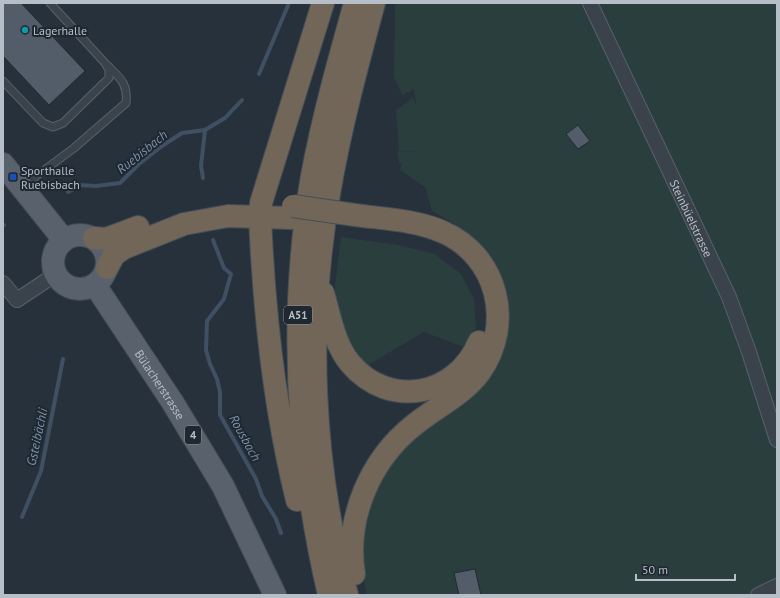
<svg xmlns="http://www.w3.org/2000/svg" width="780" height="598" viewBox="0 0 780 598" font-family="'PT Sans',sans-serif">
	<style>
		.green { fill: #2a3e3d }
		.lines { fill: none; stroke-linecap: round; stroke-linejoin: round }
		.stream { stroke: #3e5062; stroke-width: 4 }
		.building { fill: #525d69; stroke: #212a33 }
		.lane-casing { stroke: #58616a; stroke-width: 9 }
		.street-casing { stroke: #58616a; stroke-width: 16 }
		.primary-casing { stroke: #434c55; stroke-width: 24 }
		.highway-casing { stroke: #454e57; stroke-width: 24 }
		.lane { stroke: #3a434c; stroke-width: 7 }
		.street { stroke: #3a434c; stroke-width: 14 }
		.primary { stroke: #59626c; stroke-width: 22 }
		.highway { stroke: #716658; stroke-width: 22 }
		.highway-bridge-casing { stroke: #454e57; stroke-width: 24; stroke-linecap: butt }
		.highway-bridge { stroke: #716658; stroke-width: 22 }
		.culture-dot { fill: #0f9aa8; stroke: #1f2831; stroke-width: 1.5 }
		.transit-dot { fill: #1a4fb4; stroke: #1f2831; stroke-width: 1.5 }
		.labels { text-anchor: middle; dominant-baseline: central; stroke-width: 4; stroke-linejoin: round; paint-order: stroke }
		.shield { fill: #1f2831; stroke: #89919a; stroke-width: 1 }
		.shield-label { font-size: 11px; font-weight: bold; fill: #b6bec7 }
		.poi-label { font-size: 12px; fill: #b6bec7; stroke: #1f2831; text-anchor: start }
		.street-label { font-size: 12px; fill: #b6bec7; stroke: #1f2831 }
		.water-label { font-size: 13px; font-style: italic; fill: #7a90a7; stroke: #1f2831 }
	</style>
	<rect width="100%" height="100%" fill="#27313b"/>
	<!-- green -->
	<path class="green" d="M395 3H777V595H367L359 558 368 493 400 447 481 382 506 373 489 379 507 338 508 299 493 259 462 228 432 211 425 187 400 170 402 164 399 163 397 151 415 152 399 151 396 110 413 98 416 106 414 89 402 95 394 77Z
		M341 237 398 245 435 254 461 274 474 299 476 328 464 347 424 332 363 368 354 358 334 296Z"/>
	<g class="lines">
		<!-- stream -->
		<path class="stream" d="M259 74 289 3
			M203 178 201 166 205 130
			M68 192 80 185 96 186 120 183 139 164 162 146 182 133 205 130 225 118 242 100
			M3 225H4
			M213 240 224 268 231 274 224 299 207 321 206 350 210 364 217 379 220 392V415L256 479 262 496 276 519 281 533
			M22 517 41 471 63 359"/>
	</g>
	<!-- building -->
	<path class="building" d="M3 3H21L85 71 49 105 3 56Z
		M578 125 590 141 578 149 566 134Z
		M475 569 481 595H459L454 573Z"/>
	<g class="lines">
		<defs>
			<path id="lane" d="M3 81 43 123 53 127 63 123 109 78V70L105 63 50 3
				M23 186 74 148 126 103C128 84 121 79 108 66"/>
			<g id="street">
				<path id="s1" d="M590 3 729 297 749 352 777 440"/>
				<path d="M3 283 17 300 56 274"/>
				<path d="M758 595 777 586"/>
			</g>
			<g id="primary">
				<path d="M3 164 64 240"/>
				<circle cx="80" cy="262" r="27"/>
				<path id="s2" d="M95 285 173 403 223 486 275 595"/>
			</g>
			<path id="highway" d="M291 218 260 217 261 203 323 3
				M94 238 106 239 138 227
				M107 268 114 255 124 248 184 224 228 216 260 217C264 312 274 407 297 500
				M323 293C330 316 334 344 350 363 389 410 457 396 479 342
				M354 574C345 518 370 460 414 425 436 407 463 395 480 372 514 324 498 256 443 232 416 220 384 219 355 215
				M329 595C297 457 288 316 312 176 323 117 339 60 355 3
				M347 595C312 466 306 326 329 194 340 129 357 66 374 3"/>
		</defs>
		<!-- lane casing -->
		<use href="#lane" class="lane-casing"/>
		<!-- street casing -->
		<use href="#street" class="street-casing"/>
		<!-- primary casing -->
		<use href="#primary" class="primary-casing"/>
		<!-- highway casing -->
		<use href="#highway" class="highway-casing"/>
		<!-- lane -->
		<use href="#lane" class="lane"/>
		<!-- street -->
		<use href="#street" class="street"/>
		<!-- primary -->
		<use href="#primary" class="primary"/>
		<!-- highway -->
		<use href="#highway" class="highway"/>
		<defs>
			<path id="highway-bridge" d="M293 206 355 215"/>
		</defs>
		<!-- highway-bridge casing -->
		<use href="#highway-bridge" class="highway-bridge-casing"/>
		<!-- highway-bridge -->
		<use href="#highway-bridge" class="highway-bridge"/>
	</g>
	<!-- markers -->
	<circle class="culture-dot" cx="25" cy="30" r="4"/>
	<rect class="transit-dot" x="9" y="173" width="8" height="8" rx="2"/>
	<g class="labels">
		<!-- shield labels -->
		<g class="shield">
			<rect x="284" y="306" width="28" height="18" rx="3"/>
			<rect x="185" y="426" width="16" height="18" rx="3"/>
		</g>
		<g class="shield-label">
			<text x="298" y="315">A51</text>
			<text x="193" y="435">4</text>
		</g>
		<!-- poi labels -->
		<g class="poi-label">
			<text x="33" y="30">Lagerhalle</text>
			<text x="21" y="170">Sporthalle<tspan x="21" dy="14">Ruebisbach</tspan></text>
		</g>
		<!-- street labels -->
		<g class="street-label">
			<text stroke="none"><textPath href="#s1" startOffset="238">Steinbüelstrasse</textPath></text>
			<text stroke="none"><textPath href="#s2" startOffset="119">Bülacherstrasse</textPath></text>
		</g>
		<!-- water labels -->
		<g class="water-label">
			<text transform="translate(142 152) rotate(-39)">Ruebisbach</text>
			<text transform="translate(37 437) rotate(-78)">Gsteibächli</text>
			<text transform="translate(245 438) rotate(61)">Rousbach</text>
		</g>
	</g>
	<!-- border -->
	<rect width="780" height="598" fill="none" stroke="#b6bec7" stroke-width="8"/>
	<!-- scale -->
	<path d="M636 574v6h99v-6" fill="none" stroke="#b6bec7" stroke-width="2"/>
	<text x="642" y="574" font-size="12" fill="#b6bec7" stroke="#1f2831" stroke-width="3" paint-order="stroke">50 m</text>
</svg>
